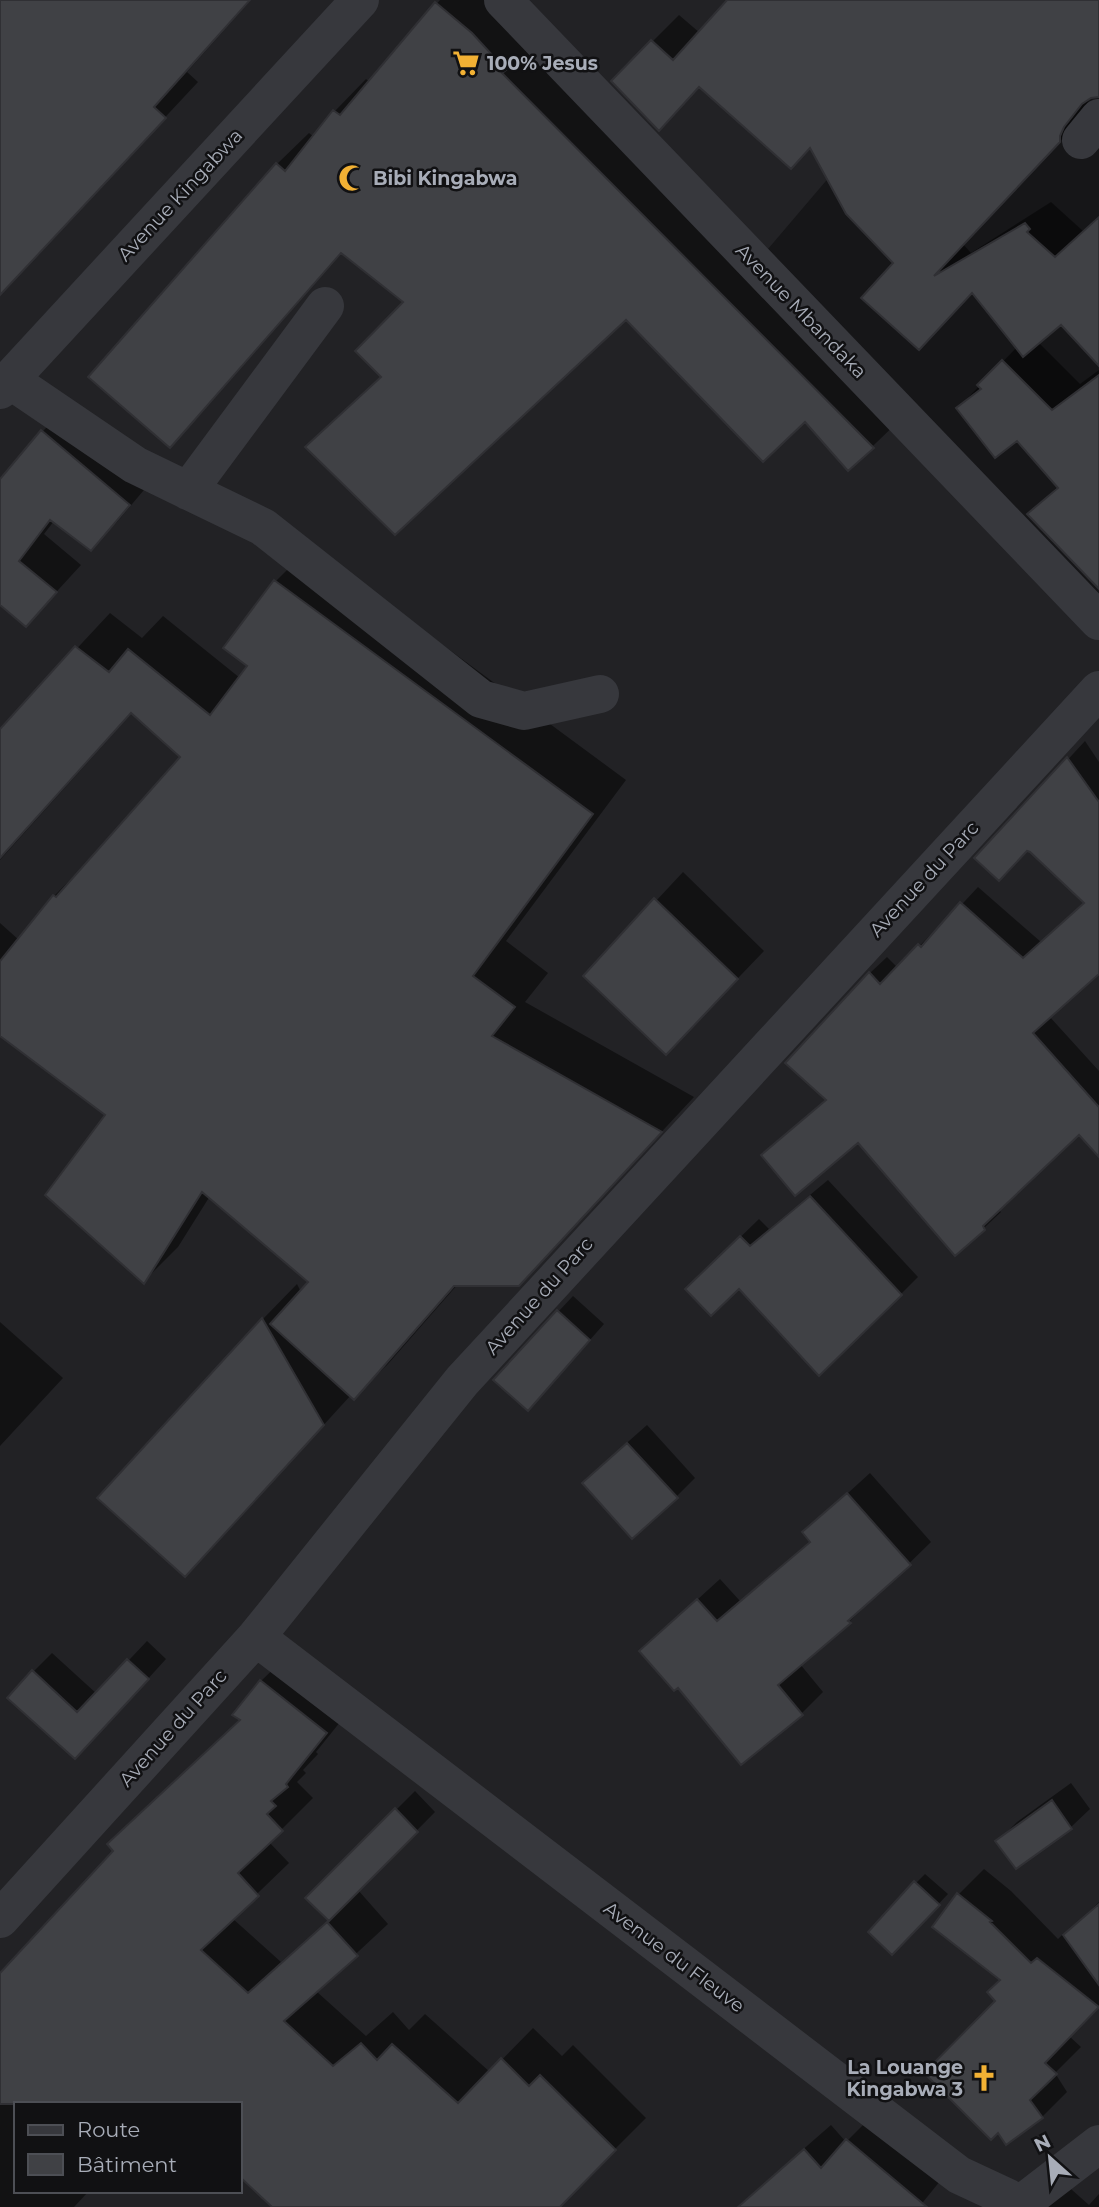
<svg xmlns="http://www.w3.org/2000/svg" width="1099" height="2207" viewBox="0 0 1099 2207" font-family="Montserrat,sans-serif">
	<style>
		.built { fill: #222225; fill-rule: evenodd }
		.shadow { fill: #0007 }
		.building { fill: #404145; stroke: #303034; stroke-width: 2 }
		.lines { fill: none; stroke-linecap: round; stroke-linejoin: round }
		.minor { stroke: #37383d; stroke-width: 38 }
		.labels { text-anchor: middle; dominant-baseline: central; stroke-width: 5; stroke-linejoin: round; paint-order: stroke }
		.poi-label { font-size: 19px; font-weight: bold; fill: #a8adb8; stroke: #111113; text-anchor: start }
		.street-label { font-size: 19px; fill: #a8adb8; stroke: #111113 }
	</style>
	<rect width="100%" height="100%" fill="#161618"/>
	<!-- built -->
	<path class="built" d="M0 0H980L768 249 1099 608V2207H0ZM16 2104H240V2191H16Z"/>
	<!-- shadow -->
	<path class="shadow" d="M0 0H251L187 72 198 82 0 294Z
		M440 0H501L904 416 849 469 805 420 626 318 308 447 382 376 406 302 343 252 201 414 170 446 90 377 277 164 309 133 314 137 335 111 366 79 370 82Z
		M730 0H1099V89L1090 97 1086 107V114L963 244 971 253 1051 202 1083 231 1099 216V364L1062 323 1038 342 1080 384 1099 370V587L1030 514 1058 486 1018 438 958 408 1017 347 973 292 919 348 895 263 811 146 700 86 613 81 679 15 700 33Z
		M69 405 154 478 117 522 91 548 54 521 44 534 81 565 26 625 0 603V482L43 431Z
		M310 547 626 780 506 941 548 973 525 1002 694 1097 519 1285 458 1284 388 1364 354 1397 351 1395 225 1533 190 1569 99 1497 263 1319 297 1284 301 1292 310 1281 210 1196 178 1247 144 1281 107 1115 0 1034V923L19 940 54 896 88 862 182 757 133 712 0 860V731L110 613 142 638 163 616 240 678 250 665 226 647 276 581Z
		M1085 741 1099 762V972L1049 1016 1099 1071V1153L1079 1132 998 1209 1001 1212 984 1228 955 1253 858 1140 763 1155 827 1099 870 973 887 957 898 968 936 929 938 930 978 887 1041 942 1086 902 1031 850 977 858Z
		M683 872 764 951 693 1025 586 976Z
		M828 1180 918 1277 901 1294 739 1287 687 1289 759 1219 769 1229Z
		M573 1296 604 1324 543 1393 558 1312Z
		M0 1322 63 1378 0 1446Z
		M647 1425 695 1478 676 1497 603 1464Z
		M870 1473 931 1542 849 1622 800 1664 823 1692 801 1714 678 1686 641 1651 720 1579 740 1601 811 1540 804 1533Z
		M147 1641 166 1659 94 1738 33 1672 52 1653 97 1694Z
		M293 1650 357 1701 316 1752 318 1754 303 1770 306 1773 297 1782 313 1798 269 1842 289 1863 232 1918 281 1962 329 1919 308 1898 415 1791 435 1812 358 1890 388 1924 316 1991 366 2036 393 2012 409 2030 425 2014 490 2072 533 2028 562 2056 573 2045 646 2118 557 2207H275L240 2175V2104H16V2191H89L74 2207H0V1976L241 1719 261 1681Z
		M1071 1783 1090 1809 1071 1827 1016 1867 998 1841 1017 1822Z
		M984 1869 1011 1891 1058 1939 1064 1933 1066 1935 1099 1902V2006L1069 2036 1081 2047 1055 2073 1067 2092 1042 2117 1006 2143 997 2001 1002 1979 959 1894Z
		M925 1874 948 1894 892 1953 916 1883Z
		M873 2115 945 2175 919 2207H737L831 2125 846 2142Z
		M1071 2189 1089 2205 1099 2194V2207H1033Z"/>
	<!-- building -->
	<path class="building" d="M0 0H250L154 107 166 118 0 295Z
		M727 0H1099V97L1091 98 1082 104 1064 127 1060 136V142L934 276 1025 223 1030 229 1027 232 1055 257 1099 217V366L1061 325 1023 357 972 293 919 350 861 298 893 263 846 214 810 148 791 169 699 87 659 131 611 81 651 40 673 60Z
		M435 2 472 33 506 70 502 73 874 448 848 471 805 422 763 462 626 320 395 535 305 447 381 377 355 351 403 302 341 253 170 448 88 377 276 163 285 171 333 110 340 115Z
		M1002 360 1052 410 1099 375V589L1027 514 1058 488 1017 441 995 458 956 408 981 389 977 385Z
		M41 430 130 505 91 551 50 520 19 561 57 592 26 627 0 605V479Z
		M274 580 593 814 473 976 515 1007 492 1036 662 1132 519 1286H454L354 1400 270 1324 308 1282 202 1192 144 1284 45 1195 105 1115 0 1036V961L53 895 56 897 180 757 131 713 0 858V729L75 646 109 672 128 649 210 715 247 666 223 648Z
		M1067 757 1099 802V974L1033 1033 1099 1107V1157L1079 1135 983 1226 985 1230 955 1256 858 1143 795 1196 761 1155 826 1100 785 1063 869 972 880 984 918 944 921 947 960 902 1023 958 1084 903 1030 852 1027 851 999 881 974 858Z
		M654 898 738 979 666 1055 583 976Z
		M810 1196 902 1295 819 1376 739 1289 711 1316 685 1289 740 1236 750 1246Z
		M557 1310 590 1340 528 1411 493 1380Z
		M262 1318 324 1425 185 1577 97 1498Z
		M627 1443 678 1498 632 1539 582 1483Z
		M847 1493 911 1565 848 1621 851 1623 778 1685 803 1715 741 1765 678 1688 674 1691 639 1651 697 1599 717 1621 810 1542 802 1532Z
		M127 1659 149 1679 75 1759 7 1698 32 1670 77 1712Z
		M260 1680 327 1733 286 1784 288 1787 271 1801 276 1806 267 1814 283 1831 238 1873 259 1896 201 1950 248 1993 327 1922 358 1956 284 2021 333 2066 361 2043 377 2060 392 2044 458 2103 501 2058 529 2086 540 2075 616 2150 560 2207H272L240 2177V2104H0V1973L113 1851 107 1844 240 1720 232 1715Z
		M1052 1800 1072 1829 1016 1869 995 1841Z
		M395 1808 418 1832 329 1921 305 1898Z
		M914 1881 940 1905 892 1955 868 1932Z
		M957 1893 992 1921 990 1922 1031 1963 1037 1958 1099 2007 1045 2063 1057 2074 1030 2100 1043 2118 1006 2145 998 2133 991 2140 924 2073 995 2001 987 1992 1000 1980 932 1927Z
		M1099 1904V1985L1063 1935Z
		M846 2139 927 2207H738L804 2149 821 2168Z"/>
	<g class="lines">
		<!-- minor -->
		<path class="minor" d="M503 0 1099 621
			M1081 140 1099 118
			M10 380 135 465 263 527 481 699 524 711 600 694
			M0 390 360 0
			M188 491 325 306
			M256 1637 959 2175 1021 2204 1099 2144
			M0 1919 256 1637 462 1381 1099 690"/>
	</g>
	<!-- icons -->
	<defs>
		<symbol id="supermarket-bare" viewBox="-9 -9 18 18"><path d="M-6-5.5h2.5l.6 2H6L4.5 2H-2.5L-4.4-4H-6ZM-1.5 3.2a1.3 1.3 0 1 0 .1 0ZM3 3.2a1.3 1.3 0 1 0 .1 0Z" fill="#f2b134" stroke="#111113" stroke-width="2.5" paint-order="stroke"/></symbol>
		<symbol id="mosque-bare" viewBox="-9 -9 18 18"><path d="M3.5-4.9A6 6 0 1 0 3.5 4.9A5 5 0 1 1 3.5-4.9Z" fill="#f2b134" stroke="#111113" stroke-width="2.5" paint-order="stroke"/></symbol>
		<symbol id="church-bare" viewBox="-9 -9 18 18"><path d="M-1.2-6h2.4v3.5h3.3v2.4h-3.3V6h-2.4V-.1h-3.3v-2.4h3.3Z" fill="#f2b134" stroke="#111113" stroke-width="2.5" paint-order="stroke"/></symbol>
	</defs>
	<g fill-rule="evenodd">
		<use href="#supermarket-bare" x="447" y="44" width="38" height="38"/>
		<use href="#mosque-bare" x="333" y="159" width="38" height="38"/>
		<use href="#church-bare" x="965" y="2059" width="38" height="38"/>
	</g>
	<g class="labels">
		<!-- poi labels -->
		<g class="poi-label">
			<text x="487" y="63">100% Jesus</text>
			<text x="373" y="178">Bibi Kingabwa</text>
			<text x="963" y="2067" text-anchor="end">La Louange<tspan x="963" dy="22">Kingabwa 3</tspan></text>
		</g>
		<!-- street labels -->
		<g class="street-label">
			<text transform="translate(180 195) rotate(-47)">Avenue Kingabwa</text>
			<text transform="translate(801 311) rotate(46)">Avenue Mbandaka</text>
			<text transform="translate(924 879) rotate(-47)">Avenue du Parc</text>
			<text transform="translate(539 1296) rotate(-48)">Avenue du Parc</text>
			<text transform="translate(173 1728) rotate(-48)">Avenue du Parc</text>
			<text transform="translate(674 1957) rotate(37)">Avenue du Fleuve</text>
		</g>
	</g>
	<!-- legend -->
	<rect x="14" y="2102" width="228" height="91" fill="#111113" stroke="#4d4f55" stroke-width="2"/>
	<rect x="28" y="2125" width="35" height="10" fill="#37383d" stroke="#4d4f55" stroke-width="2"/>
	<text x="77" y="2137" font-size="21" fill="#a8adb8">Route</text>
	<rect x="28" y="2154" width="35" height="21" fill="#404145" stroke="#4d4f55" stroke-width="2"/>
	<text x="77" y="2172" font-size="21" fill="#a8adb8">Bâtiment</text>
	<!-- north arrow -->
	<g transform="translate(1050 2158) rotate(333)" stroke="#111113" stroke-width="5" paint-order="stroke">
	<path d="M0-5L12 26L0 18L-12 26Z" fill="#a8adb8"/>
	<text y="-10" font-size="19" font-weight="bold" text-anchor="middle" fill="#a8adb8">N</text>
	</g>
</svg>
